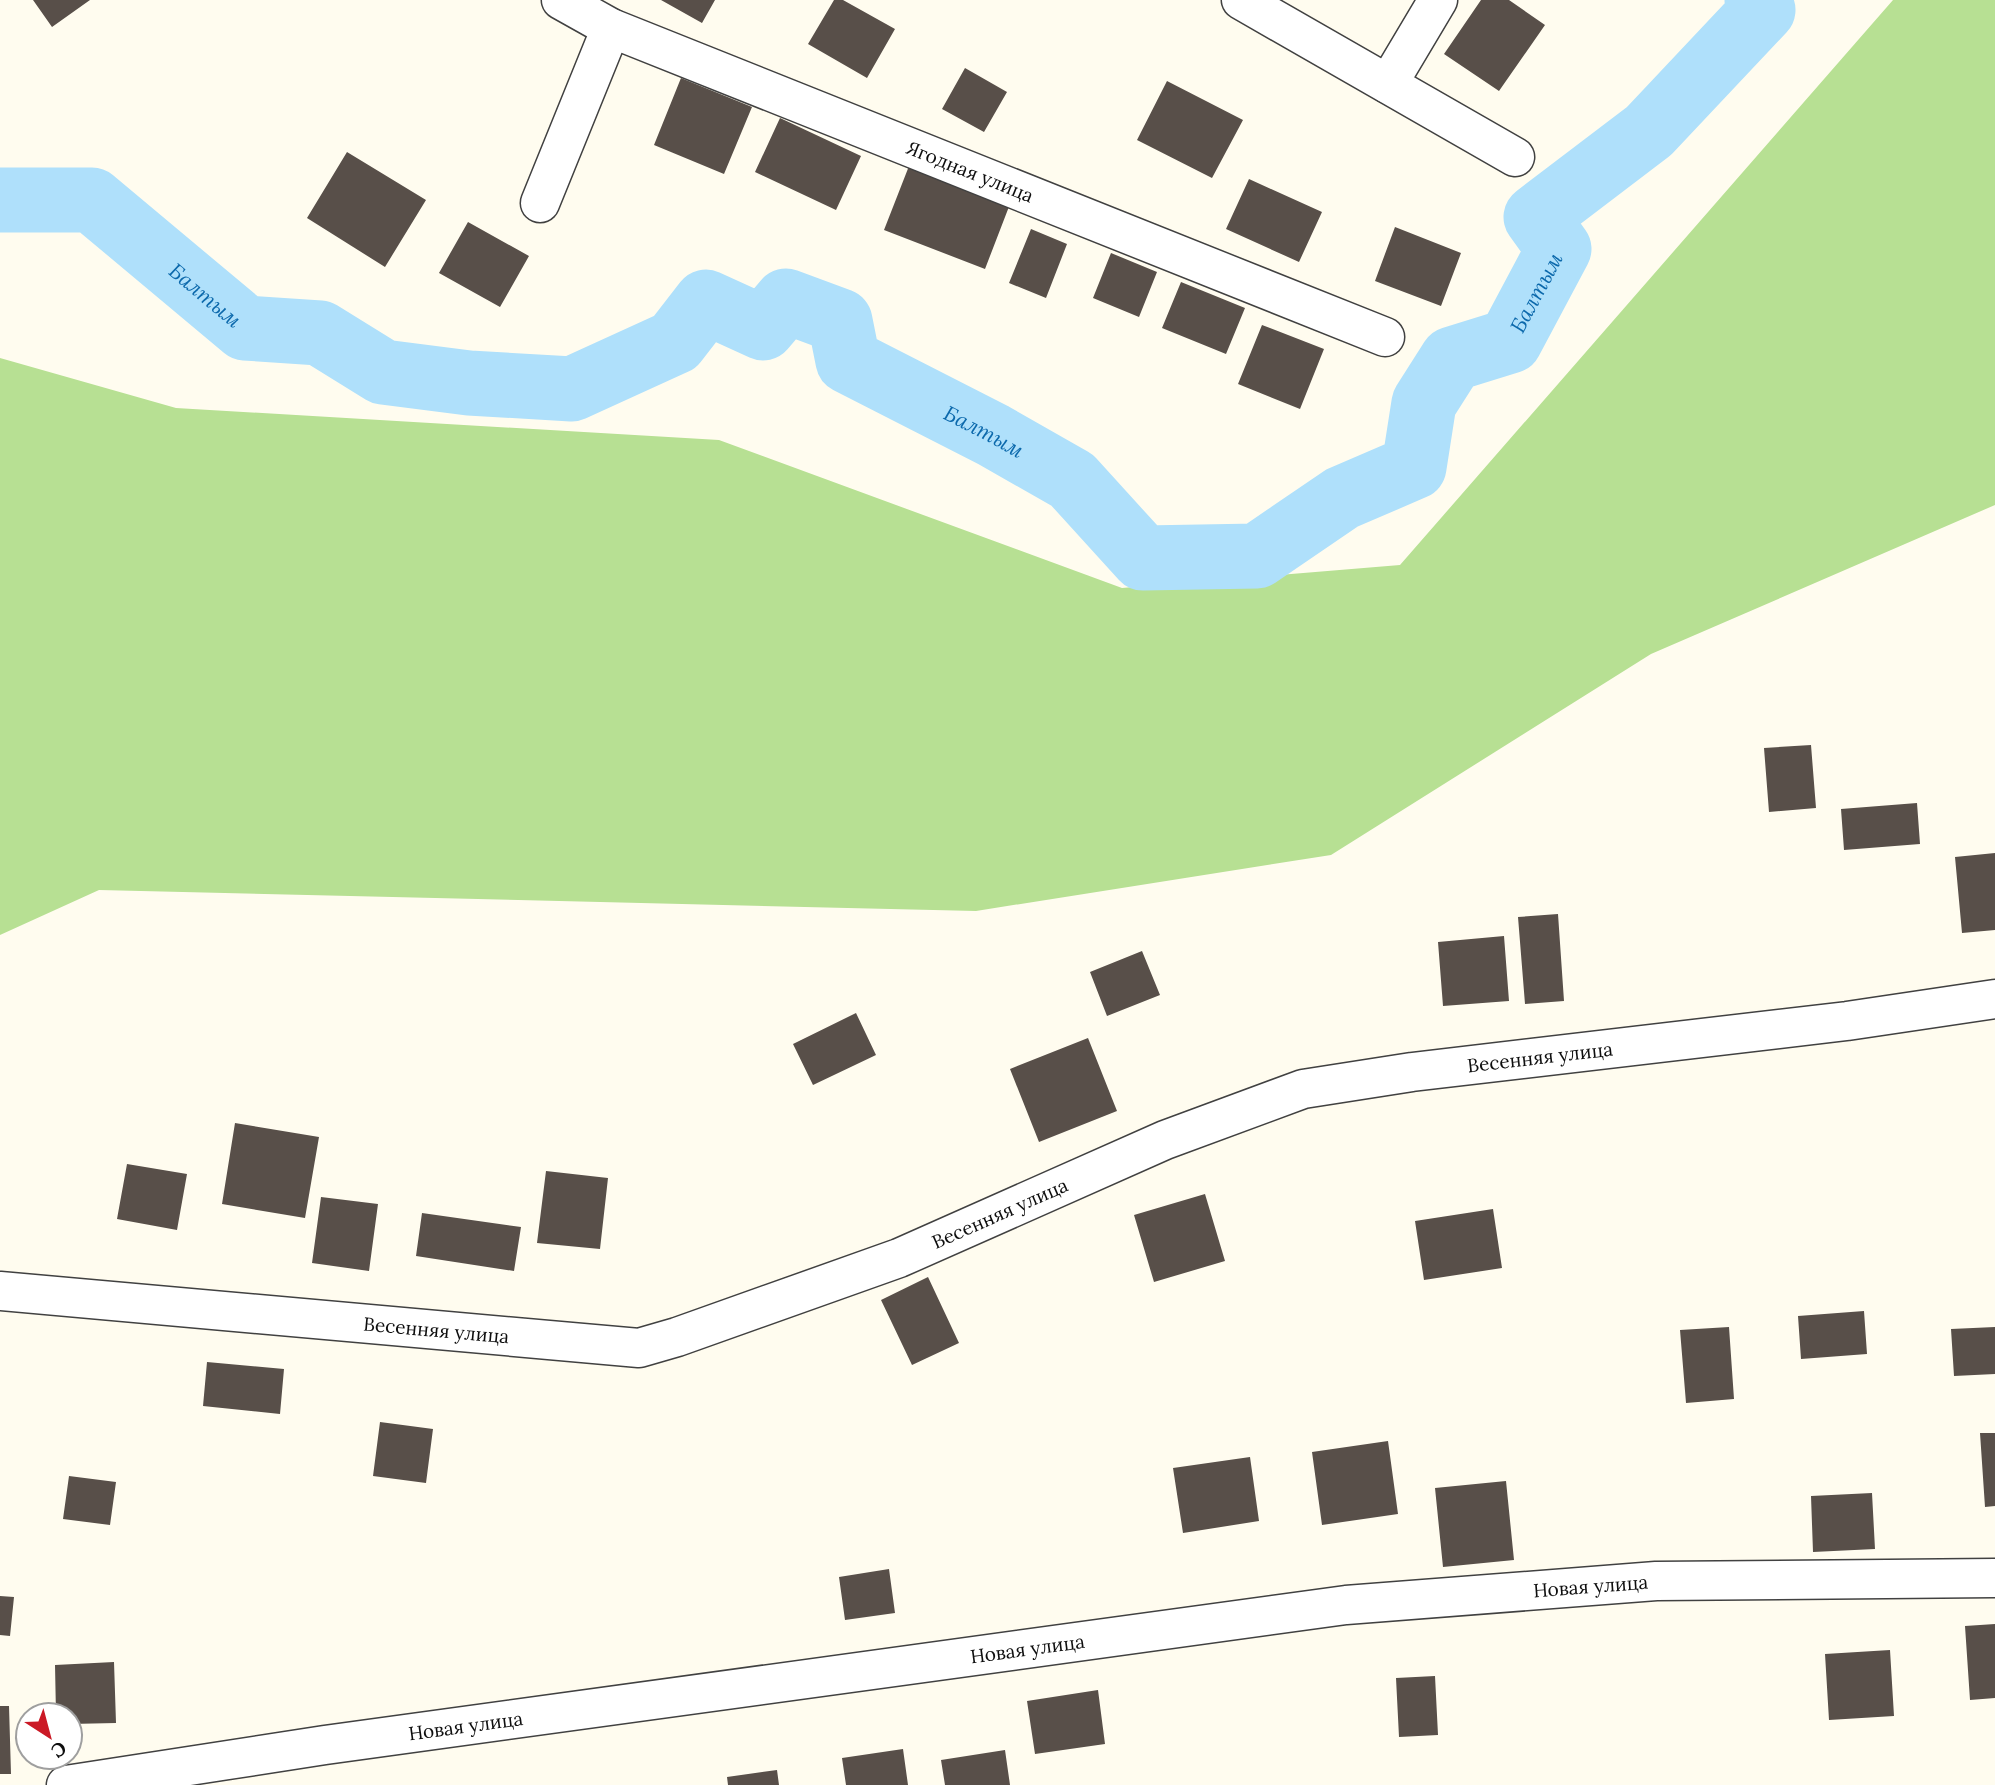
<svg xmlns="http://www.w3.org/2000/svg" width="1995" height="1785" viewBox="0 0 1995 1785" font-family="Lora,serif">
	<style>
		.forest { fill: #b7e093 }
		.lines { fill: none; stroke-linecap: round; stroke-linejoin: round }
		.river { stroke: #afe0fb; stroke-width: 65 }
		.building { fill: #584f49 }
		.minor-casing { stroke: #414141; stroke-width: 41 }
		.minor { stroke: #fff; stroke-width: 38 }
		.labels { text-anchor: middle; dominant-baseline: central; stroke-width: 7; stroke-linejoin: round; paint-order: stroke }
		.street-label { font-size: 19px; fill: #0e0e0e; stroke: #fff }
		.water-label { font-size: 21px; font-style: italic; fill: #0c69ac; stroke: #fff }
	</style>
	<rect width="100%" height="100%" fill="#fffcef"/>
	<!-- forest -->
	<path class="forest" d="M1893 0H1995V505L1651 654 1331 855 976 911 99 890 0 935V358L176 408 719 440 1122 588 1400 565Z"/>
	<g class="lines">
		<!-- river -->
		<path class="river" id="s1" d="M0 200H92L245 328 320 333 383 372 469 383 572 389 675 342 706 302 763 328 786 301 840 321 848 361 993 435 1072 480 1143 558 1257 556 1342 498 1414 467 1424 403 1452 359 1510 341 1559 249 1536 217 1649 131 1763 10 1757 0"/>
	</g>
	<!-- building -->
	<path class="building" d="M33 0H90L52 27Z
		M661 0H715L702 23Z
		M834 0H843L895 29 867 78 808 44Z
		M1481 0H1509L1545 25 1499 91 1444 54Z
		M965 68 1007 92 984 132 942 109Z
		M681 78 752 107 724 174 654 145Z
		M1167 81 1243 120 1212 178 1137 140Z
		M780 118 861 156 836 210 755 172Z
		M347 152 426 200 385 267 307 218Z
		M909 166 1010 204 985 269 884 230Z
		M1249 179 1322 212 1299 262 1226 229Z
		M468 222 529 256 500 307 439 273Z
		M1395 227 1461 253 1441 306 1375 281Z
		M1031 229 1067 244 1046 298 1009 283Z
		M1111 253 1157 272 1139 317 1093 298Z
		M1181 282 1245 308 1226 354 1162 328Z
		M1262 325 1324 349 1300 409 1238 384Z
		M1811 745 1816 808 1769 812 1764 748Z
		M1917 803 1920 844 1844 850 1841 809Z
		M1995 853V930L1962 933 1955 857Z
		M1558 914 1564 1001 1525 1004 1518 917Z
		M1504 936 1509 1001 1443 1006 1438 942Z
		M1142 951 1160 995 1107 1016 1090 972Z
		M856 1013 876 1055 813 1085 793 1044Z
		M1088 1038 1117 1111 1039 1142 1010 1069Z
		M235 1123 319 1137 305 1218 222 1204Z
		M127 1164 187 1174 177 1230 117 1219Z
		M546 1171 608 1178 600 1249 537 1243Z
		M1205 1194 1225 1261 1154 1282 1134 1215Z
		M321 1197 378 1204 369 1271 312 1263Z
		M1493 1209 1502 1268 1424 1280 1415 1221Z
		M422 1213 521 1227 514 1271 416 1256Z
		M928 1277 959 1343 912 1365 881 1300Z
		M1864 1311 1867 1354 1801 1359 1798 1316Z
		M1729 1327 1734 1399 1686 1403 1680 1330Z
		M1995 1327V1374L1954 1376 1951 1329Z
		M207 1362 284 1369 280 1414 203 1406Z
		M380 1422 433 1429 426 1483 373 1476Z
		M1980 1433H1995V1506L1985 1507Z
		M1388 1441 1398 1514 1322 1525 1312 1452Z
		M1250 1457 1259 1521 1183 1533 1173 1468Z
		M69 1476 116 1482 110 1525 63 1519Z
		M1506 1481 1514 1560 1443 1567 1435 1488Z
		M1872 1493 1875 1549 1813 1552 1811 1496Z
		M889 1569 895 1613 845 1620 839 1577Z
		M0 1596 14 1597 10 1636 0 1635Z
		M1995 1624V1698L1970 1700 1965 1626Z
		M1890 1650 1894 1716 1829 1720 1825 1654Z
		M114 1662 116 1723 70 1724V1715H56L55 1665Z
		M1435 1676 1438 1735 1399 1737 1396 1678Z
		M1098 1690 1105 1744 1035 1754 1027 1701Z
		M0 1706H9L11 1774H0Z
		M903 1749 908 1785H846L842 1758Z
		M1005 1750 1010 1785H945L941 1760Z
		M777 1770 779 1785H728L727 1777Z"/>
	<g class="lines">
		<defs>
			<g id="minor">
				<path id="s2" d="M561 0 611 28 1385 337"/>
				<path d="M1241 0 1515 157"/>
				<path d="M1388 84 1438 0"/>
				<path d="M540 203 611 28"/>
				<path id="s3" d="M0 1291 639 1348 677 1337 899 1258 1165 1140 1303 1089 1412 1072 1847 1021 1995 999"/>
				<path id="s4" d="M66 1785 325 1745 1346 1605 1656 1581 1995 1578"/>
			</g>
		</defs>
		<!-- minor casing -->
		<use href="#minor" class="minor-casing"/>
		<!-- minor -->
		<use href="#minor" class="minor"/>
	</g>
	<g class="labels">
		<!-- street labels -->
		<g class="street-label">
			<text stroke="none"><textPath href="#s2" startOffset="444">Ягодная улица</textPath></text>
			<text stroke="none"><textPath href="#s3" startOffset="1594">Весенняя улица</textPath></text>
			<text stroke="none"><textPath href="#s3" startOffset="1027">Весенняя улица</textPath></text>
			<text stroke="none"><textPath href="#s3" startOffset="438">Весенняя улица</textPath></text>
			<text stroke="none"><textPath href="#s4" startOffset="1538">Новая улица</textPath></text>
			<text stroke="none"><textPath href="#s4" startOffset="971">Новая улица</textPath></text>
			<text stroke="none"><textPath href="#s4" startOffset="404">Новая улица</textPath></text>
		</g>
		<!-- water labels -->
		<g class="water-label">
			<text stroke="none"><textPath href="#s1" startOffset="1878">Балтым</textPath></text>
			<text stroke="none"><textPath href="#s1" startOffset="240">Балтым</textPath></text>
			<text stroke="none"><textPath href="#s1" startOffset="1144">Балтым</textPath></text>
		</g>
	</g>
	<!-- north arrow -->
	<g transform="translate(49 1736) rotate(144)"><circle r="33" fill="#ffffff" stroke="#9f9f9f" stroke-width="2"/>
	<path d="M0-5L12 26L0 18L-12 26Z" fill="#cb1925"/>
	<text y="-10" font-size="19" font-weight="bold" text-anchor="middle" fill="#0e0e0e">С</text>
	</g>
</svg>
